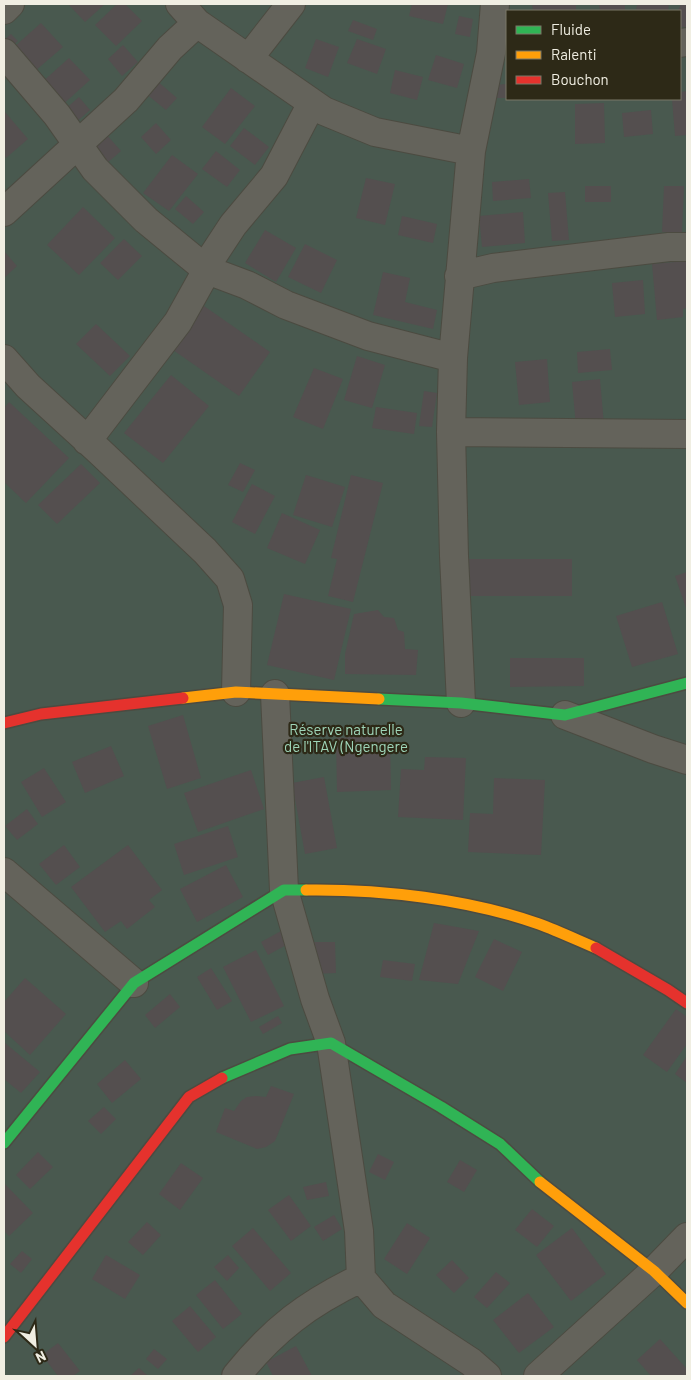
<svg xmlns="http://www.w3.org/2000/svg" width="691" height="1380" viewBox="0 0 691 1380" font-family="Barlow,sans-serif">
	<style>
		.green { fill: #49594f; fill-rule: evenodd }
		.building { fill: #544f4f }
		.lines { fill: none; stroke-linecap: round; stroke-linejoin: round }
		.street-casing { stroke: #4c4b41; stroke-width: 30 }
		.fast-casing { stroke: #4c4b41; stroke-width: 14 }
		.slow-casing { stroke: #4c4b41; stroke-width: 14 }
		.jam-casing { stroke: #4c4b41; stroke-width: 14 }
		.street { stroke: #64635b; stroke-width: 28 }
		.fast { stroke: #30b455; stroke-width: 11 }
		.slow { stroke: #ff9f0a; stroke-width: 11 }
		.jam { stroke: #e5322d; stroke-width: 11 }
		.labels { text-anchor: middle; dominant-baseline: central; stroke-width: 4.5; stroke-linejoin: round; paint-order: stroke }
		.park-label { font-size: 15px; fill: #9fd6b9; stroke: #2d2917 }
	</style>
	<rect width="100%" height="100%" fill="#323025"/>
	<!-- green -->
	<path class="green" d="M4 4H687V1376H4ZM507 11H680V99H507Z"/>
	<!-- building -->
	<path class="building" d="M68 4H105L85 22Z
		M117 4H125L142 21 116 46 95 25Z
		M412 4H448L443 24 409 16Z
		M532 4H576V11H533Z
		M599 4H625V11H600Z
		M637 4H669L668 11H636Z
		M681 4H687V27H680V11H678Z
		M459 16 473 19 470 37 455 34Z
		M353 20 377 29 373 40 348 31Z
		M41 23 63 47 35 71 14 47Z
		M11 34 18 41 11 47 4 40Z
		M316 39 339 47 328 77 305 68Z
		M357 39 386 49 377 74 347 63Z
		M123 45 138 62 122 76 108 59Z
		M436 55 464 64 457 88 428 80Z
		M69 58 90 80 60 107 40 84Z
		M395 70 423 77 417 100 390 93Z
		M156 80 177 98 166 110 145 93Z
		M507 84V98H492V85Z
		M231 88 255 106 225 144 202 127Z
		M687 91V135L675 136 672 99H680V92Z
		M79 97 90 110 74 124 63 111Z
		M604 103 605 143 575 144V104Z
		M651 110 653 134 624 137 622 113Z
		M5 112 28 139 6 158 4 155V114Z
		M156 123 171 140 156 154 141 137Z
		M244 128 269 147 255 165 230 146Z
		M106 134 121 151 106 164 91 147Z
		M216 151 240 170 227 187 202 169Z
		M172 155 198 174 169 211 143 193Z
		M366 178 395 184 385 225 356 218Z
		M529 179 531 198 493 201 492 182Z
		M585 186H611V202H585Z
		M664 186H684L682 232H662Z
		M565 192 569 240 552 241 548 193Z
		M186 196 204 212 193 224 175 209Z
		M83 207 115 238 79 275 47 245Z
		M523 212 525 243 482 247 479 216Z
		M402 216 437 224 433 243 398 235Z
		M265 230 296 248 276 282 245 263Z
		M124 239 142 256 118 280 100 263Z
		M305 244 337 260 321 293 288 277Z
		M4 251 17 266 4 278Z
		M687 261V308L683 309V317L657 320 652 264Z
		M383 272 410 278 405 302 437 310 433 329 373 315Z
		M643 280 645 314 615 317 612 283Z
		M204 306 270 352 239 396 173 350Z
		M96 324 130 356 110 376 76 344Z
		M610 349 612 370 578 373 577 352Z
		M357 356 385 365 372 408 344 400Z
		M547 359 550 402 519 405 515 362Z
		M314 368 343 379 323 429 293 417Z
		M171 375 209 406 163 463 124 433Z
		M600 379 604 425 576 427 572 382Z
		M424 391 437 393 432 427 419 426Z
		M9 402 69 458 26 503 4 482V408Z
		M376 407 417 413 414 434 372 428Z
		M240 463 255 470 243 492 228 485Z
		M81 464 100 483 57 524 38 505Z
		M306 475 345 487 332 527 293 515Z
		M351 475 383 483 353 602 328 596 337 559 331 558Z
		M252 484 275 496 255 534 232 522Z
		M282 513 320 530 305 564 267 548Z
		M468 559H572V596H468Z
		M687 572V611L675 576Z
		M284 594 351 609 334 680 267 665Z
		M662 602 678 654 632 667 616 616Z
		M378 610 384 617 394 618 398 630 404 632 405 649 418 650 416 675 345 674V654L354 614Z
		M510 658H584V686L510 687Z
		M183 715 201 778 167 789 148 726Z
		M390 735 391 790 337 792 336 738Z
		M111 746 124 776 85 793 72 762Z
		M425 757 466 758 463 820 398 817 401 769 424 770Z
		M44 768 66 802 42 817 21 782Z
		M251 770 264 809 198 832 184 793Z
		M324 777 337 848 305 854 292 783Z
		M494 778 545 780 541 855 468 852 470 813 493 814Z
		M27 809 38 824 17 840 5 826Z
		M228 826 238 857 184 875 174 844Z
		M64 845 80 867 56 885 39 864Z
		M128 845 162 890 149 900 155 907 127 929 121 921 105 932 71 887Z
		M226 865 243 897 197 922 180 889Z
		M434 923 479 931 458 984 419 980Z
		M281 931 288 944 268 955 261 942Z
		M494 939 522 952 503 991 475 977Z
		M313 942H335L336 973 314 974Z
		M256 950 284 1006 251 1022 223 967Z
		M383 960 415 964 412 981 380 977Z
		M211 968 232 1001 217 1010 197 977Z
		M25 978 66 1014 30 1055 4 1031V1002Z
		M170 994 180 1007 155 1028 145 1015Z
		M676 1009 687 1017V1044L667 1072 643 1055Z
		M278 1016 282 1023 263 1034 259 1027Z
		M5 1043 40 1072 21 1093 4 1079V1045Z
		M687 1056V1083L675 1074Z
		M125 1060 141 1079 112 1103 97 1084Z
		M271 1086 294 1094 275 1141 266 1147 257 1149 216 1132 225 1108 234 1111 241 1101 247 1097 256 1096 266 1097Z
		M104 1107 116 1119 101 1134 88 1121Z
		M38 1152 53 1167 30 1189 16 1175Z
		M378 1154 394 1162 385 1180 369 1172Z
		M460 1160 477 1170 464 1192 447 1182Z
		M181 1163 203 1178 180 1210 159 1194Z
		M326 1182 329 1196 307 1200 303 1187Z
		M4 1183 33 1213 9 1236 4 1231Z
		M289 1195 311 1226 291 1241 268 1210Z
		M532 1209 554 1226 537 1247 515 1230Z
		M334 1215 342 1229 323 1241 314 1227Z
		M147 1222 161 1235 143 1255 128 1242Z
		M407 1223 430 1238 407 1274 384 1259Z
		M253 1228 291 1273 270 1291 232 1246Z
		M572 1228 606 1274 571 1301 536 1255Z
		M22 1251 32 1259 21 1273 10 1264Z
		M106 1255 140 1275 125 1299 92 1279Z
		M228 1255 239 1268 227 1281 214 1267Z
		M452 1260 469 1278 454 1293 436 1275Z
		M496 1272 510 1283 487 1308 474 1297Z
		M215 1280 242 1314 223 1329 196 1295Z
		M528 1293 554 1327 519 1353 493 1320Z
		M190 1306 216 1337 198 1352 172 1321Z
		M660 1339 687 1369V1376H651L637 1360Z
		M58 1343 80 1371 73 1376H58L42 1355Z
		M296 1346 312 1376H273L266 1362Z
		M154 1349 167 1359 158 1369 146 1359Z
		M139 1368 148 1376H130Z"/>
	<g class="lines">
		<defs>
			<path id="street" d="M180 4 197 23 324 111 375 132 471 151
				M4 10 10 4
				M680 43 687 42
				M4 53 57 115 95 169 146 220 207 270 247 285 286 305 368 336 453 358
				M248 59 291 4
				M4 212 126 100 170 48 197 23
				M459 276 493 268 669 247H687
				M4 359 28 386 98 450 205 551 230 579 238 605 236 692
				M451 432 687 434
				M87 441 178 322 207 270 210 260 233 225 274 176 312 103
				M275 694 284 890 315 999 331 1043 359 1231 361 1278 384 1305 471 1362 487 1376
				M461 703 454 556 451 432 453 358 471 151 491 53 495 4
				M565 715 653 749 687 760
				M4 872 134 983
				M236 1376C274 1329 307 1304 361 1278
				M538 1376 654 1271 687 1237"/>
			<path id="fast" d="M379 699 461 703 565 715 687 683
				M222 1078 290 1049 331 1043 441 1107 500 1144 540 1182
				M4 1143 134 983 284 890H306"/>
			<path id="slow" d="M183 698 236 692 379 699
				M306 890C381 889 468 899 539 924 558 931 577 940 596 948
				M540 1182 654 1271 687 1303"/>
			<path id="jam" d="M4 723 41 714 183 698
				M596 948 668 990 687 1003
				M4 1337 189 1097 222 1078"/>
		</defs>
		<!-- street casing -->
		<use href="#street" class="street-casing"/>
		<!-- fast casing -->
		<use href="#fast" class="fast-casing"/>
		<!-- slow casing -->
		<use href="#slow" class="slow-casing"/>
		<!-- jam casing -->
		<use href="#jam" class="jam-casing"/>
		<!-- street -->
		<use href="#street" class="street"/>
		<!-- fast -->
		<use href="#fast" class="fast"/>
		<!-- slow -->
		<use href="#slow" class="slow"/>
		<!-- jam -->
		<use href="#jam" class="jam"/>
	</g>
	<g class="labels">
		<!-- park labels -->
		<g class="park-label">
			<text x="346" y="729">Réserve naturelle<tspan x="346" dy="17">de l'ITAV (Ngengere</tspan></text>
		</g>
	</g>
	<!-- border -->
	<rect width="691" height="1380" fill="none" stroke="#f0eee2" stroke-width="10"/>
	<!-- legend -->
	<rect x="506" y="10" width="175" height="90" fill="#2d2917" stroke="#7b7868"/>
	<rect x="516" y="26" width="25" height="8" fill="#30b455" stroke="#7b7868"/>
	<text x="551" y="35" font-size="15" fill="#f0eee2">Fluide</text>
	<rect x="516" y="51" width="25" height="8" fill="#ff9f0a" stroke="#7b7868"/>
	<text x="551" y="60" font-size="15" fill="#f0eee2">Ralenti</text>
	<rect x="516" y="76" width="25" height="8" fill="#e5322d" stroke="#7b7868"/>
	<text x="551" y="85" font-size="15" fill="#f0eee2">Bouchon</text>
	<!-- north arrow -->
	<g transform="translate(35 1345) rotate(154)" stroke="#2d2917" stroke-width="4" paint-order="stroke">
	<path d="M0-4L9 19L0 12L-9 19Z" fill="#f0eee2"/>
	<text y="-8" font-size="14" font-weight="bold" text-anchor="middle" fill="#f0eee2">N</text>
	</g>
</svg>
